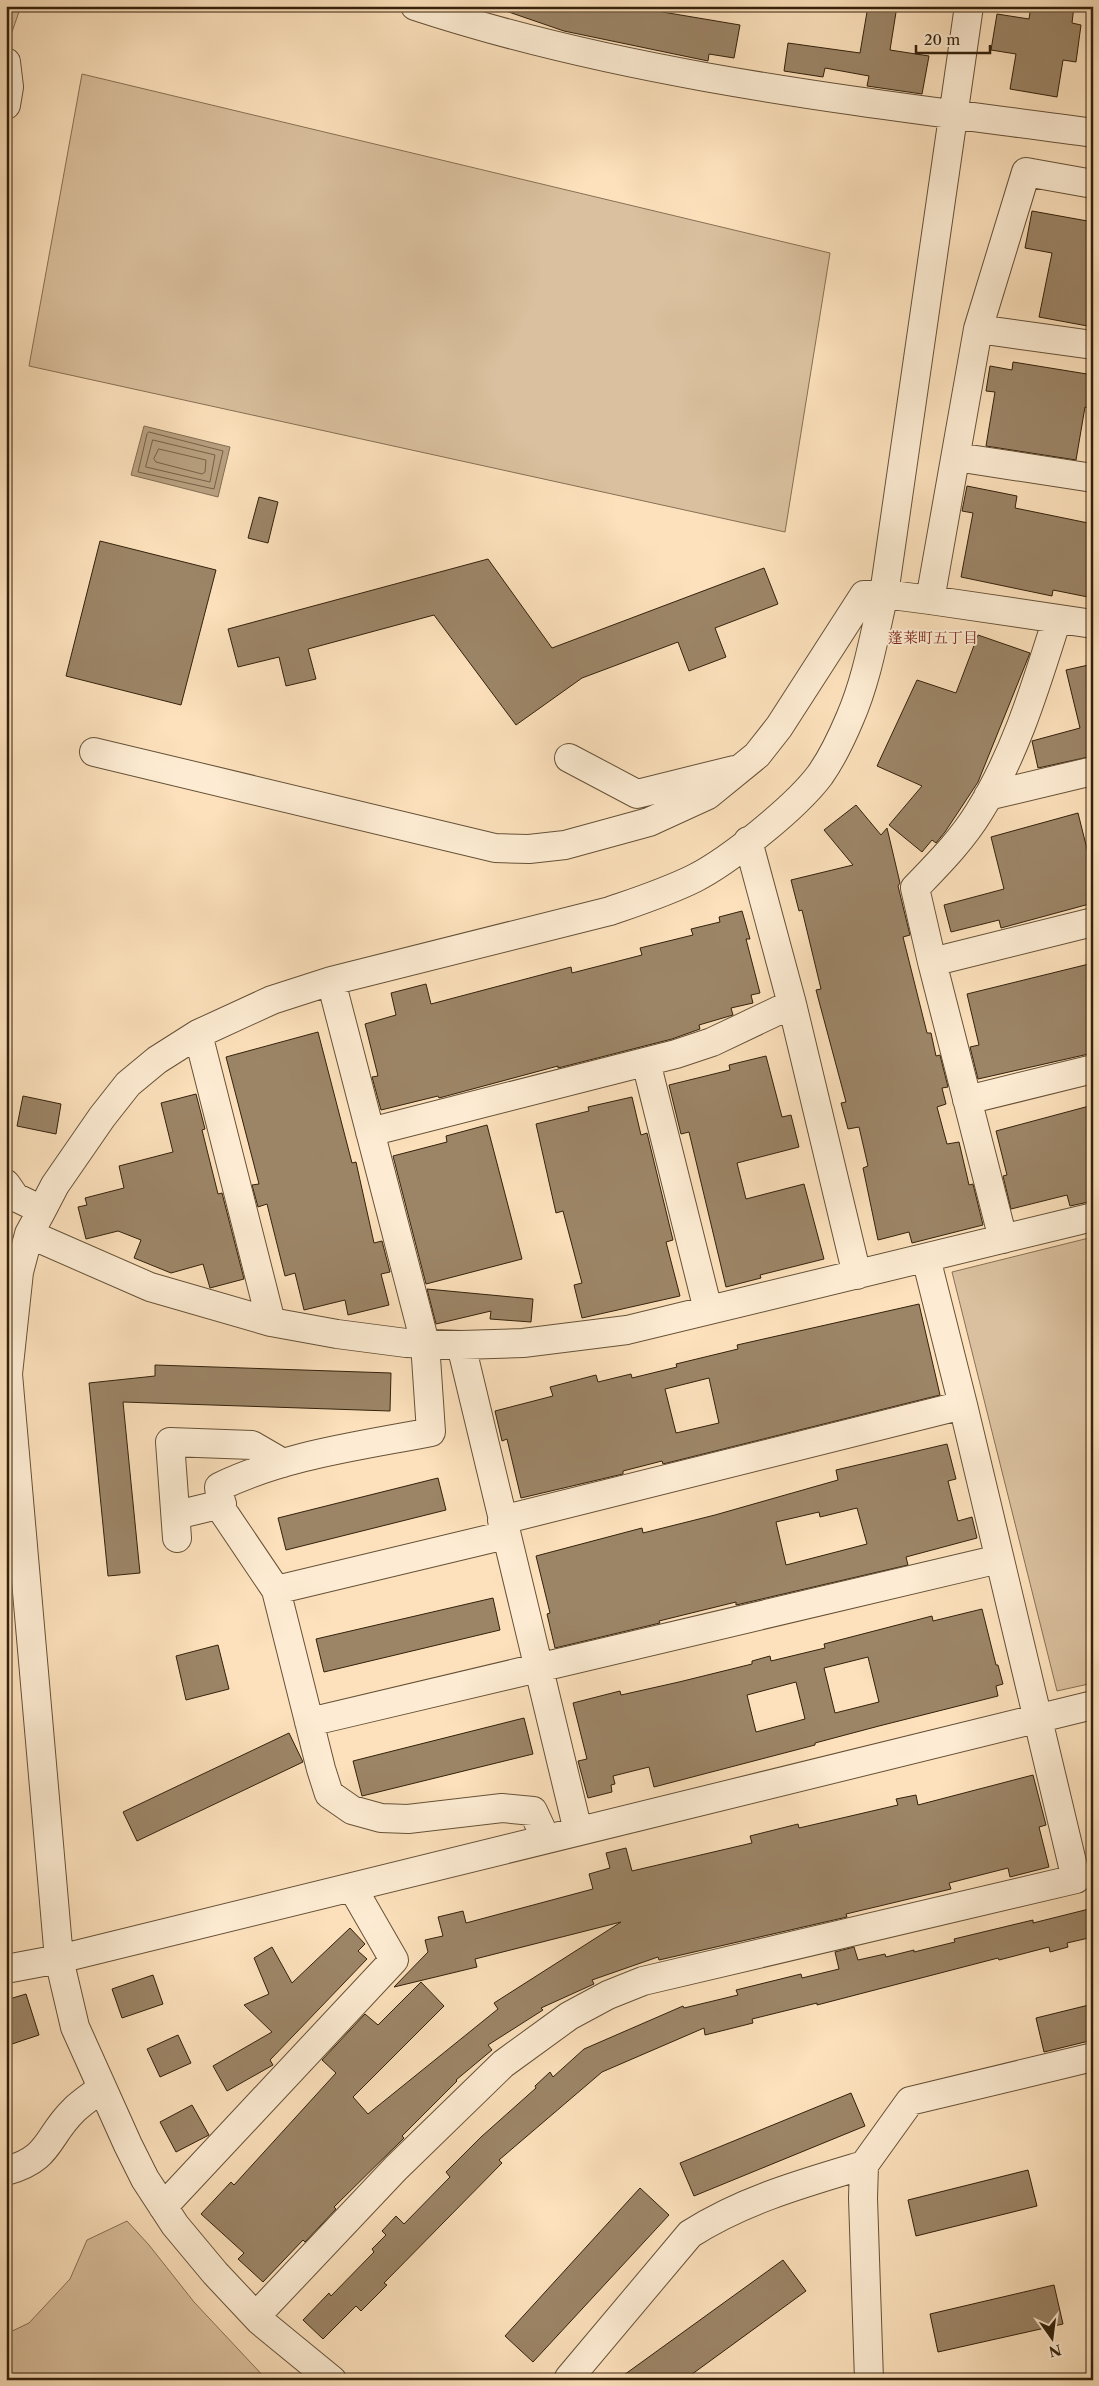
<svg xmlns="http://www.w3.org/2000/svg" width="1099" height="2386" viewBox="0 0 1099 2386" font-family="'Libre Caslon Text','Noto Serif JP',serif">
	<style>
		.green { fill: #dac09e; stroke: #877054 }
		.water { fill: #b8a080; stroke: #836d51 }
		.lines { fill: none; stroke-linecap: round; stroke-linejoin: round }
		.shore { stroke: #766046; stroke-width: 1 }
		.building { fill: #9c8567; stroke: #34210b; fill-rule: evenodd }
		.minor-casing { stroke: #665137; stroke-width: 30 }
		.minor { stroke: #fdecd3; stroke-width: 28 }
		.labels { text-anchor: middle; dominant-baseline: central; stroke-width: 4; stroke-linejoin: round; paint-order: stroke }
		.neighbourhood-label { font-size: 15px; fill: #7a1f14; stroke: #fdecd3 }
	</style>
	<rect width="100%" height="100%" fill="#fce1bc"/>
	<filter id="stains"><feTurbulence type="fractalNoise" baseFrequency=".004" numOctaves="4"/><feColorMatrix values="0 0 0 0 .2 0 0 0 0 .09 0 0 0 0 .02 0 0 0 .5 -.17"/></filter>
	<radialGradient id="worn" r=".72"><stop offset=".6" stop-color="#630" stop-opacity="0"/><stop offset="1" stop-color="#630" stop-opacity=".3"/></radialGradient>
	<!-- green -->
	<path class="green" d="M6 6H21L6 49Z
		M82 74 830 253 785 532 29 366Z
		M1093 1237V1683L1057 1691 952 1272Z
		M127 2221 149 2245 194 2302 267 2380H6V2334L29 2323 70 2279 87 2240Z"/>
	<!-- water -->
	<path class="water" d="M144 426 230 447 218 497 131 475Z"/>
	<g class="lines">
		<!-- shore -->
		<path class="shore" d="M149 432 223 451 214 489 138 472 147 434Z
			M153 440 215 455 210 482 146 467Z
			M159 449 206 460 205 472 202 474 156 462 154 459Z"/>
	</g>
	<!-- building -->
	<path class="building" d="M501 6H627L740 25 734 58 709 54 708 61 564 31 500 9Z
		M868 6H897L890 50 929 56 922 94 867 86 869 76 825 68 823 77 784 71 788 43 860 53Z
		M1031 6H1074L1072 23 1081 25 1076 62 1063 60 1057 97 1010 89 1016 54 991 50 997 14 1029 19Z
		M1032 211 1093 222V327L1039 317 1052 253 1025 248Z
		M1013 362 1093 375 1090 408 1085 407 1076 460 986 446 995 392 986 391 990 366 1012 370Z
		M967 486 1017 496 1015 508 1093 524V598L1053 590 1052 596 961 577 973 513 962 511Z
		M259 497 278 502 268 543 248 538Z
		M100 541 216 570 181 705 66 676Z
		M488 559 552 648 764 568 778 604 715 628 726 657 689 671 678 642 582 678 516 725 434 615 308 649 316 679 286 686 279 657 238 667 228 629Z
		M978 635 1030 653 978 782 945 832 936 843 932 840 922 852 889 825 922 786 877 766 917 680 956 693Z
		M1093 664V756L1038 768 1032 741 1080 728 1066 670Z
		M856 805 881 835 887 828 900 883 898 886 910 935 903 937 927 1033H931L936 1056 940 1055 948 1087 942 1088 946 1104 937 1107 947 1144 959 1142 969 1185 973 1184 983 1225 912 1243 909 1232 878 1240 863 1168 868 1166 859 1127 848 1129 841 1103 846 1102 816 990 821 989 802 910 799 911 791 880 853 865 824 830Z
		M1078 813 1093 873V903L1001 928 999 920 951 932 944 905 1004 889 991 837Z
		M742 911 750 939H746L760 993 751 995 753 1003 731 1008 733 1015 699 1025 700 1029 672 1039 558 1068V1066L439 1098 438 1096 381 1110 372 1077 378 1076 365 1024 396 1015 391 993 426 984 431 1004 571 967 572 973 642 955 640 948 693 935 691 929 720 922 719 917Z
		M1093 963V1053L978 1079 970 1047 979 1045 967 994Z
		M318 1032 352 1163 356 1162 374 1243 382 1241 390 1272 381 1274 389 1305 348 1315 345 1300 304 1310 295 1273 285 1276 267 1204 258 1207 252 1185 259 1184 226 1057Z
		M766 1056 782 1117 791 1115 799 1147 737 1163 746 1199 804 1184 824 1259 760 1275 761 1278 726 1287 689 1132 681 1134 669 1085 730 1070 729 1065Z
		M196 1094 205 1129 202 1130 218 1194 222 1193 244 1279 210 1288 203 1264 171 1273 134 1258 141 1240 118 1231 86 1239 78 1207 87 1205 85 1198 124 1188 119 1166 173 1152 161 1103Z
		M23 1096 61 1104 56 1134 17 1126Z
		M632 1097 641 1135 647 1133 673 1240 666 1242 680 1296 582 1318 574 1285 582 1283 563 1211 556 1213 536 1124 589 1111 588 1107Z
		M1093 1105V1201L1070 1206 1067 1195 1011 1209 1003 1176 1007 1175 996 1131Z
		M487 1125 522 1259 426 1284 393 1156 447 1142 446 1136Z
		M427 1289 533 1299 531 1322 490 1319 491 1311 436 1324Z
		M919 1304 940 1395 663 1464 662 1461 623 1471V1474L521 1498 507 1439 502 1441 495 1411 553 1396 550 1387 596 1375 598 1382 631 1374 632 1378 677 1367 676 1364 738 1349 737 1345ZM709 1378 719 1423 676 1433 665 1389Z
		M155 1365 391 1373 390 1411 123 1402 140 1573 108 1576 89 1383 155 1376Z
		M947 1444 956 1479 948 1481 958 1521 972 1517 977 1538 906 1557 908 1565 736 1605V1602L659 1621 660 1623 555 1648 547 1614 550 1613 536 1556 642 1528 643 1533 715 1515 838 1480 836 1470ZM857 1508 867 1544 786 1565 776 1522 819 1512 820 1517Z
		M438 1478 446 1510 286 1550 278 1518Z
		M493 1598 500 1630 324 1672 316 1639Z
		M982 1609 996 1665H998L1003 1684 996 1686 998 1696 879 1726 815 1743V1745L654 1787 649 1767 613 1776 615 1784 611 1785 612 1792 588 1798 578 1761 587 1759 573 1703 620 1691 621 1695 679 1682 752 1664V1661L770 1656 771 1661 825 1648 824 1644 932 1616 933 1621ZM868 1657 879 1702 835 1713 824 1668ZM796 1682 805 1719 756 1732 747 1695Z
		M218 1645 229 1689 186 1700 176 1656Z
		M524 1718 533 1754 362 1796 353 1761Z
		M289 1733 303 1762 137 1841 123 1812Z
		M1033 1775 1046 1825 1039 1827 1049 1867 1010 1877 1008 1868 949 1883 951 1889 846 1914 847 1917 659 1960 658 1957 592 1980 594 1984 541 2008 543 2010 488 2045 492 2050 456 2080 457 2081 402 2136 404 2138 334 2207 336 2209 305 2242 303 2240 263 2282 238 2259 244 2253 201 2214 231 2182 234 2185 336 2073 322 2060 365 2014 378 2025 421 1982 444 2006 353 2097 368 2114 498 2009 494 2003 621 1922 475 1959 477 1967 394 1987 428 1952 425 1940 443 1936 438 1917 463 1911 466 1923 593 1889 589 1874 610 1868 606 1853 626 1848 632 1871 752 1843 750 1836 798 1824 799 1828 898 1805 896 1799 916 1795 918 1805Z
		M1093 1908V1937L1067 1943 1068 1947 1050 1952 1049 1947 999 1960 998 1958 817 2005V2003L752 2019 753 2023 705 2035 704 2028 602 2072 499 2160 502 2163 384 2283 387 2285 361 2311 356 2306 323 2339 303 2320 329 2293 331 2296 374 2252 372 2249 386 2235 382 2231 396 2216 404 2224 450 2177 446 2172 481 2137 536 2088 535 2086 550 2072 553 2077 584 2049 683 2006 684 2008 738 1995 736 1990 801 1974 802 1978 839 1969 835 1952 854 1947 858 1960 885 1954 886 1957 914 1950V1952L955 1942 954 1939 1033 1920V1923Z
		M350 1928 365 1944 358 1951 367 1959 270 2060 273 2065 227 2091 213 2066 272 2032 244 2005 269 1994 254 1958 272 1947 292 1983Z
		M153 1975 163 2004 122 2018 112 1989Z
		M26 1994 39 2035 6 2046V2000Z
		M1093 2004V2040L1044 2052 1036 2018Z
		M178 2035 191 2063 160 2077 147 2049Z
		M851 2093 865 2126 694 2196 680 2163Z
		M192 2105 209 2135 176 2152 160 2122Z
		M1028 2170 1037 2206 916 2236 908 2200Z
		M640 2188 669 2215 533 2362 505 2336Z
		M783 2260 806 2291 684 2380H617Z
		M1054 2285 1063 2324 938 2352 930 2314Z"/>
	<g class="lines">
		<defs>
			<path id="minor" d="M415 6C634 78 865 102 1093 133
				M969 6 884 594C874 636 867 679 850 718 842 737 832 758 820 775 796 807 730 860 695 878 667 892 639 901 610 911L331 981 272 1000 198 1034 157 1060 128 1084 102 1117 55 1185 42 1210 29 1234 19 1272 8 1374 59 1959 1093 1705
				M6 62 9 87 6 105
				M978 329 1093 345
				M956 457 1093 478
				M930 600 978 329 1026 172 1093 184
				M94 752 495 848 529 849 565 845 649 822 708 795 757 755 779 727 864 595 884 594 930 600 1093 624
				M569 758 637 794 734 770
				M988 796 1093 771
				M748 841 792 1004 857 1275
				M932 962 1093 922
				M331 981 425 1343 431 1432C360 1446 285 1455 219 1487L222 1510 276 1590 321 1769 329 1794 352 1810 381 1818 408 1819 502 1808 533 1811 546 1839
				M198 1034 271 1322
				M646 1062 708 1310
				M967 1100 1093 1069
				M370 1132 676 1054 712 1042 792 1004
				M6 1184 15 1197 42 1210
				M29 1234 150 1287 271 1322 337 1334 406 1343 461 1345 523 1343 627 1330 1093 1217
				M1003 1239 932 962 915 888C938 864 962 840 979 812 1016 753 1036 685 1057 619
				M461 1345 578 1831
				M176 1515 222 1504
				M502 1520 963 1405
				M177 1538 170 1442 252 1445 283 1463
				M276 1590 506 1535
				M309 1722 999 1559
				M6 1969 59 1959 75 2027 128 2145 145 2179 175 2225 215 2273 260 2321 332 2380
				M6 2171C51 2159 46 2137 74 2110 82 2102 93 2095 102 2088
				M163 2207 394 1960 352 1887
				M256 2316 396 2168 503 2064 569 2016 608 1995 643 1981 1076 1879 963 1405 926 1258
				M569 2378 690 2234C743 2200 804 2183 864 2165
				M869 2380 863 2198 864 2165 910 2101 1093 2057"/>
		</defs>
		<!-- minor casing -->
		<use href="#minor" class="minor-casing"/>
		<!-- minor -->
		<use href="#minor" class="minor"/>
	</g>
	<g class="labels">
		<!-- neighbourhood labels -->
		<g class="neighbourhood-label">
			<text x="933" y="637">蓬莱町五丁目</text>
		</g>
	</g>
	<!-- margin -->
	<rect width="1099" height="2386" fill="none" stroke="#fce1bc" stroke-width="25"/>
	<rect x="8" y="8" width="1084" height="2371" fill="none" stroke="#34210b" stroke-width="2.5"/>
	<rect x="12" y="12" width="1074" height="2361" fill="none" stroke="#34210b"/>
	<!-- north arrow -->
	<g transform="translate(1052 2338) rotate(166)" stroke="#fdecd3" stroke-width="4" paint-order="stroke">
	<path d="M0-4L9 19L0 12L-9 19Z" fill="#34210b"/>
	<text y="-8" font-size="14" font-weight="bold" text-anchor="middle" fill="#34210b">N</text>
	</g>
	<!-- scale -->
	<path d="M916 45v8h74v-8" fill="none" stroke="#34210b" stroke-width="2.5"/>
	<text x="924" y="45" font-size="15" fill="#34210b" stroke="#fdecd3" stroke-width="4" paint-order="stroke">20 m</text>
	<rect width="100%" height="100%" filter="url(#stains)"/>
	<rect width="100%" height="100%" fill="url(#worn)"/>
</svg>
